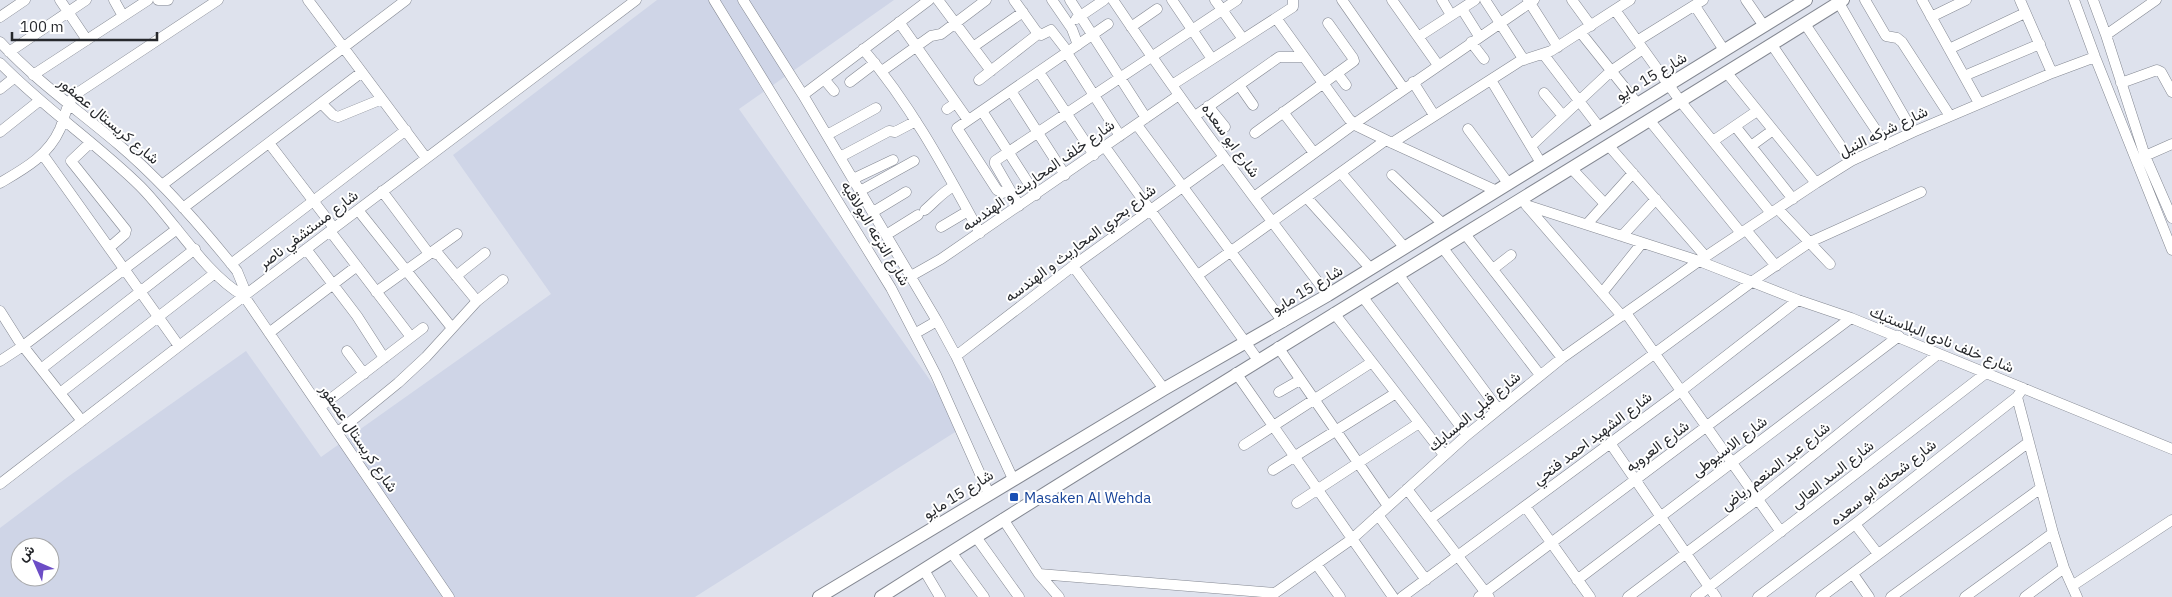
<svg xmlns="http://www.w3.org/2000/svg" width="2172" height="597" viewBox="0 0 2172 597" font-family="'IBM Plex Sans',Vazirmatn,sans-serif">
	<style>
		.built { fill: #cfd5e7; fill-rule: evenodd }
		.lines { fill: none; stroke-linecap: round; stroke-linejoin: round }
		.minor-casing { stroke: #848892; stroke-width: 11 }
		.major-casing { stroke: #848892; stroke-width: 14 }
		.minor { stroke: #fff; stroke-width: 10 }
		.major { stroke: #fff; stroke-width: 12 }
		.transit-dot { fill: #1a4fb4; stroke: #fff; stroke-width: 2 }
		.labels { text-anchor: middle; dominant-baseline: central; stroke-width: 4; stroke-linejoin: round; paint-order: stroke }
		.street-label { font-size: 15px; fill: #26282c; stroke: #fff }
		.transit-label { font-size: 15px; fill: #164399; stroke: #fff; text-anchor: start }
	</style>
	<rect width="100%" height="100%" fill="#dee2ed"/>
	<!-- built -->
	<path class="built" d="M657 0H894L739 109 963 427 695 597H0V528L69 476 246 351 321 457 551 294 453 155ZM20 547H50V577H20Z"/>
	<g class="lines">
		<defs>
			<path id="minor" d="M60 0 87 40
				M114 0 123 16
				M158 0H168
				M308 0 426 158
				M714 0 891 288 936 375 989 494
				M743 0 803 95 937 321 956 356 1013 479
				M938 0 991 71
				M1014 0 1036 31 1041 35 1051 30 1068 52
				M1052 0 1072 29 1078 45
				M1070 0 1146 118
				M1113 0C1181 101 1254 199 1328 295
				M1172 0 1212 59
				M1215 0 1243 39
				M1293 0V7L1276 18 1349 119 1357 126 1392 143 1497 191
				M1342 0 1404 89
				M1392 0 1438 65
				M1442 0 1451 15
				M1485 0 1524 60
				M1528 0 1558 47
				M1572 0 1591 26
				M1746 0 1764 26
				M1865 0 1886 36 1897 38 1902 42 1950 116
				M1922 0 1979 103
				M2020 0 2052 73
				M2074 0 2095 57 2172 250
				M2093 0 2106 35 2145 156 2172 218
				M1839 3 1913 132
				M1695 6 1724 50
				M1462 9 1479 36
				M1615 10 1681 102 1771 213
				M0 17 25 0
				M1931 17 1966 0
				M1076 19 1104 0
				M899 22 968 120
				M1805 24 1886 145
				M1131 27 1157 9
				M1581 33 1637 103
				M2106 35 2156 0
				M1418 37 1475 0
				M1637 41 1703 0
				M0 42C36 81 78 110 118 144 162 181 201 226 237 271L244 288V296
				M1471 42 1484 59
				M1772 45 1851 161
				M973 47 1023 12
				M863 49C911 105 945 169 980 233
				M1949 49 2025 13
				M9 52 86 0
				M1067 53 1120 136
				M1544 55 1599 127
				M0 63C44 108 95 142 140 186 172 218 206 275 244 296L449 597
				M882 71 931 36 941 34 986 0
				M1039 72 1094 155
				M1337 73 1346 85
				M1727 73 1816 183
				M33 75 148 0
				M1964 76 2040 44
				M824 79 834 91
				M979 80 1038 34
				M1491 80 1541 163
				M850 82 875 63
				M1413 82 1434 115
				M2121 83 2157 70 2161 72 2172 92
				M1172 85 1276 18
				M1239 85 1253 105
				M0 89 14 78
				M1011 91 1065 175
				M1544 93 1563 116
				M803 95 929 0
				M321 103 333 115 338 117 382 99
				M1208 106 1225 127
				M947 109 956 103
				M982 111 1036 195
				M1283 112 1314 153
				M1195 116 1279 57H1303
				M1650 121 1741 233
				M1137 125 1283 322
				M1735 126 1793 199
				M1468 129 1508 183
				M0 132 39 101
				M1255 133 1354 61 1353 58 1328 23
				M827 135 876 108
				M1713 141 1757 111
				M90 143 71 161 126 230 125 234 109 248
				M269 143 334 228
				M1392 143 1520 61 1551 51 1630 0
				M1531 146 1611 71 1643 49
				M1609 146 1706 257
				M1751 146 1773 130
				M1105 147 1258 360
				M43 155 179 346
				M2145 156 2172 144
				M840 157 889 131 895 132 916 121
				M1572 169 1605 204
				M1342 174 1405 248
				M1392 175 1443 224
				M853 179 893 160
				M0 183C24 169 48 156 60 129 65 117 66 104 76 94L218 0
				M162 185 406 0
				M1010 190 995 164V161L1237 0
				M382 191 427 251 439 255 477 301
				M860 191 914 161
				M1254 197 1354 124 1534 0
				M1307 198 1371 269
				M1526 205 1699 261 1798 300 1851 318 2172 449
				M1526 205 1622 316
				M1019 206 1010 190 1003 193 997 190 957 128 1108 24
				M183 208 362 72
				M1778 209 1830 264
				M358 210 452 328
				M925 210C936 201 941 193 954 186
				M873 212 906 192
				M1587 224 1633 173
				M941 227 968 211
				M1746 230 1776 266
				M330 231 411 337
				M1465 234 1562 358
				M886 235 918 215
				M1622 236 1656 199
				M1442 247 1540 375
				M306 249 357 316 384 358
				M231 264 406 130
				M1073 266 1164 389
				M1493 269 1511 255
				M1398 274 1498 409
				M1198 275 1386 140
				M456 276 485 253
				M911 276 941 259 1179 95
				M376 292 457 234
				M1602 293 1642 243
				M1362 296 1467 435
				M0 311 19 341 82 421
				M1334 313 1444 455
				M1626 313 1781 532
				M269 333 357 266
				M916 333 937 321
				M1278 347 1388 506
				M347 351 364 374
				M956 356 1073 266 1224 157
				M0 361 23 346 177 229
				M41 369 195 249
				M1236 373 1393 597
				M1279 392 1300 380
				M60 393 215 273
				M2017 397 2053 533 2064 568 2077 597
				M320 407 423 328
				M338 432 398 383 426 357 477 301 503 280
				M1610 443 1716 597
				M1244 445 1372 362
				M1273 470 1396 393
				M0 484 244 296 636 0
				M1407 489 1489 597
				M1297 503 1419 423
				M1525 506 1590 597
				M1378 515 1426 580
				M1003 519 1039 574 1059 597
				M1430 519 1753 281 1810 242 1921 192
				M1855 524 1878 554
				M976 537 1019 597
				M951 552 984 597
				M1317 565 1340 597
				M924 570 940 597
				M1039 574 1275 593
				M1853 574 1869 597
				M1577 580 1899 336
				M2072 586 2172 520
				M1275 593 1352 539 1467 435 1562 358 1699 261 1816 183 1851 161 1913 132 2052 73 2095 57
				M1402 597 1681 391 1798 300
				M1479 597 1851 318
				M1628 597 1758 499 1938 354
				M1696 597 1986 373
				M1758 597 1855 524 2017 397 2023 388
				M1821 597 2029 442
				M1891 597 2041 488
				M1965 597 2053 533
				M2025 597 2064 568"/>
			<path id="major" d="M819 597 1164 389 1328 295 1806 0
				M881 597C1199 394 1523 200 1843 0"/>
		</defs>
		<!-- minor casing -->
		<use href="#minor" class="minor-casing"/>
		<!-- major casing -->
		<use href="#major" class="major-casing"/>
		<!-- minor -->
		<use href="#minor" class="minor"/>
		<!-- major -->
		<use href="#major" class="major"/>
	</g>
	<!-- markers -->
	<rect class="transit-dot" x="1009" y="492" width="10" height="10" rx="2.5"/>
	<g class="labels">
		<!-- street labels -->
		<g class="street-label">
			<text transform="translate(1651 76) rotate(-31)">شارع 15 مايو</text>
			<text transform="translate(109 120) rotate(40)">شارع كريستال عصفور</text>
			<text transform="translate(1883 131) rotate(-26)">شارع شركه النيل</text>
			<text transform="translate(1231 140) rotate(54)">شارع ابو سعده</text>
			<text transform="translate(1038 175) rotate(-35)">شارع خلف المحاريث و الهندسه</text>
			<text transform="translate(308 229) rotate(-37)">شارع مستشفي ناصر</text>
			<text transform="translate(876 233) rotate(59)">شارع الترعه البولاقيه</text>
			<text transform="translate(1080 243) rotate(-37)">شارع بحري المحاريث و الهندسه</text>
			<text transform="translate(1307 289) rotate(-31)">شارع 15 مايو</text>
			<text transform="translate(1942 339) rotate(22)">شارع خلف نادى البلاستيك</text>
			<text transform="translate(1474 411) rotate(-40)">شارع قبلي المسابك</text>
			<text transform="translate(359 438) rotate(56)">شارع كريستال عصفور</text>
			<text transform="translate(1592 438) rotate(-37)">شارع الشهيد احمد فتحي</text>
			<text transform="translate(1657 446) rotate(-37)">شارع العروبه</text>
			<text transform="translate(1729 446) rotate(-37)">شارع الاسيوطى</text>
			<text transform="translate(1775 466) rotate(-38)">شارع عبد المنعم رياض</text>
			<text transform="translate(1832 474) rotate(-38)">شارع السد العالى</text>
			<text transform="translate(1883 482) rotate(-38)">شارع شحاته ابو سعده</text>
			<text transform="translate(958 494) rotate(-32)">شارع 15 مايو</text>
		</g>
		<!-- transit labels -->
		<g class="transit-label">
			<text x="1024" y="497">Masaken Al Wehda</text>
		</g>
	</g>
	<!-- north arrow -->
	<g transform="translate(35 562) rotate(315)"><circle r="24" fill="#ffffff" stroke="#a8a9ab"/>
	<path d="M0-4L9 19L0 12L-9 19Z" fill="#6c4dc6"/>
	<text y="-8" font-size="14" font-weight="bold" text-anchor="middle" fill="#26282c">ش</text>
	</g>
	<!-- scale -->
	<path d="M12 32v8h145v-8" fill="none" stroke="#26282c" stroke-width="2.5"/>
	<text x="20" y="32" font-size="15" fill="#26282c" stroke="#ffffff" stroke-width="4" paint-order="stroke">100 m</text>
</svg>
